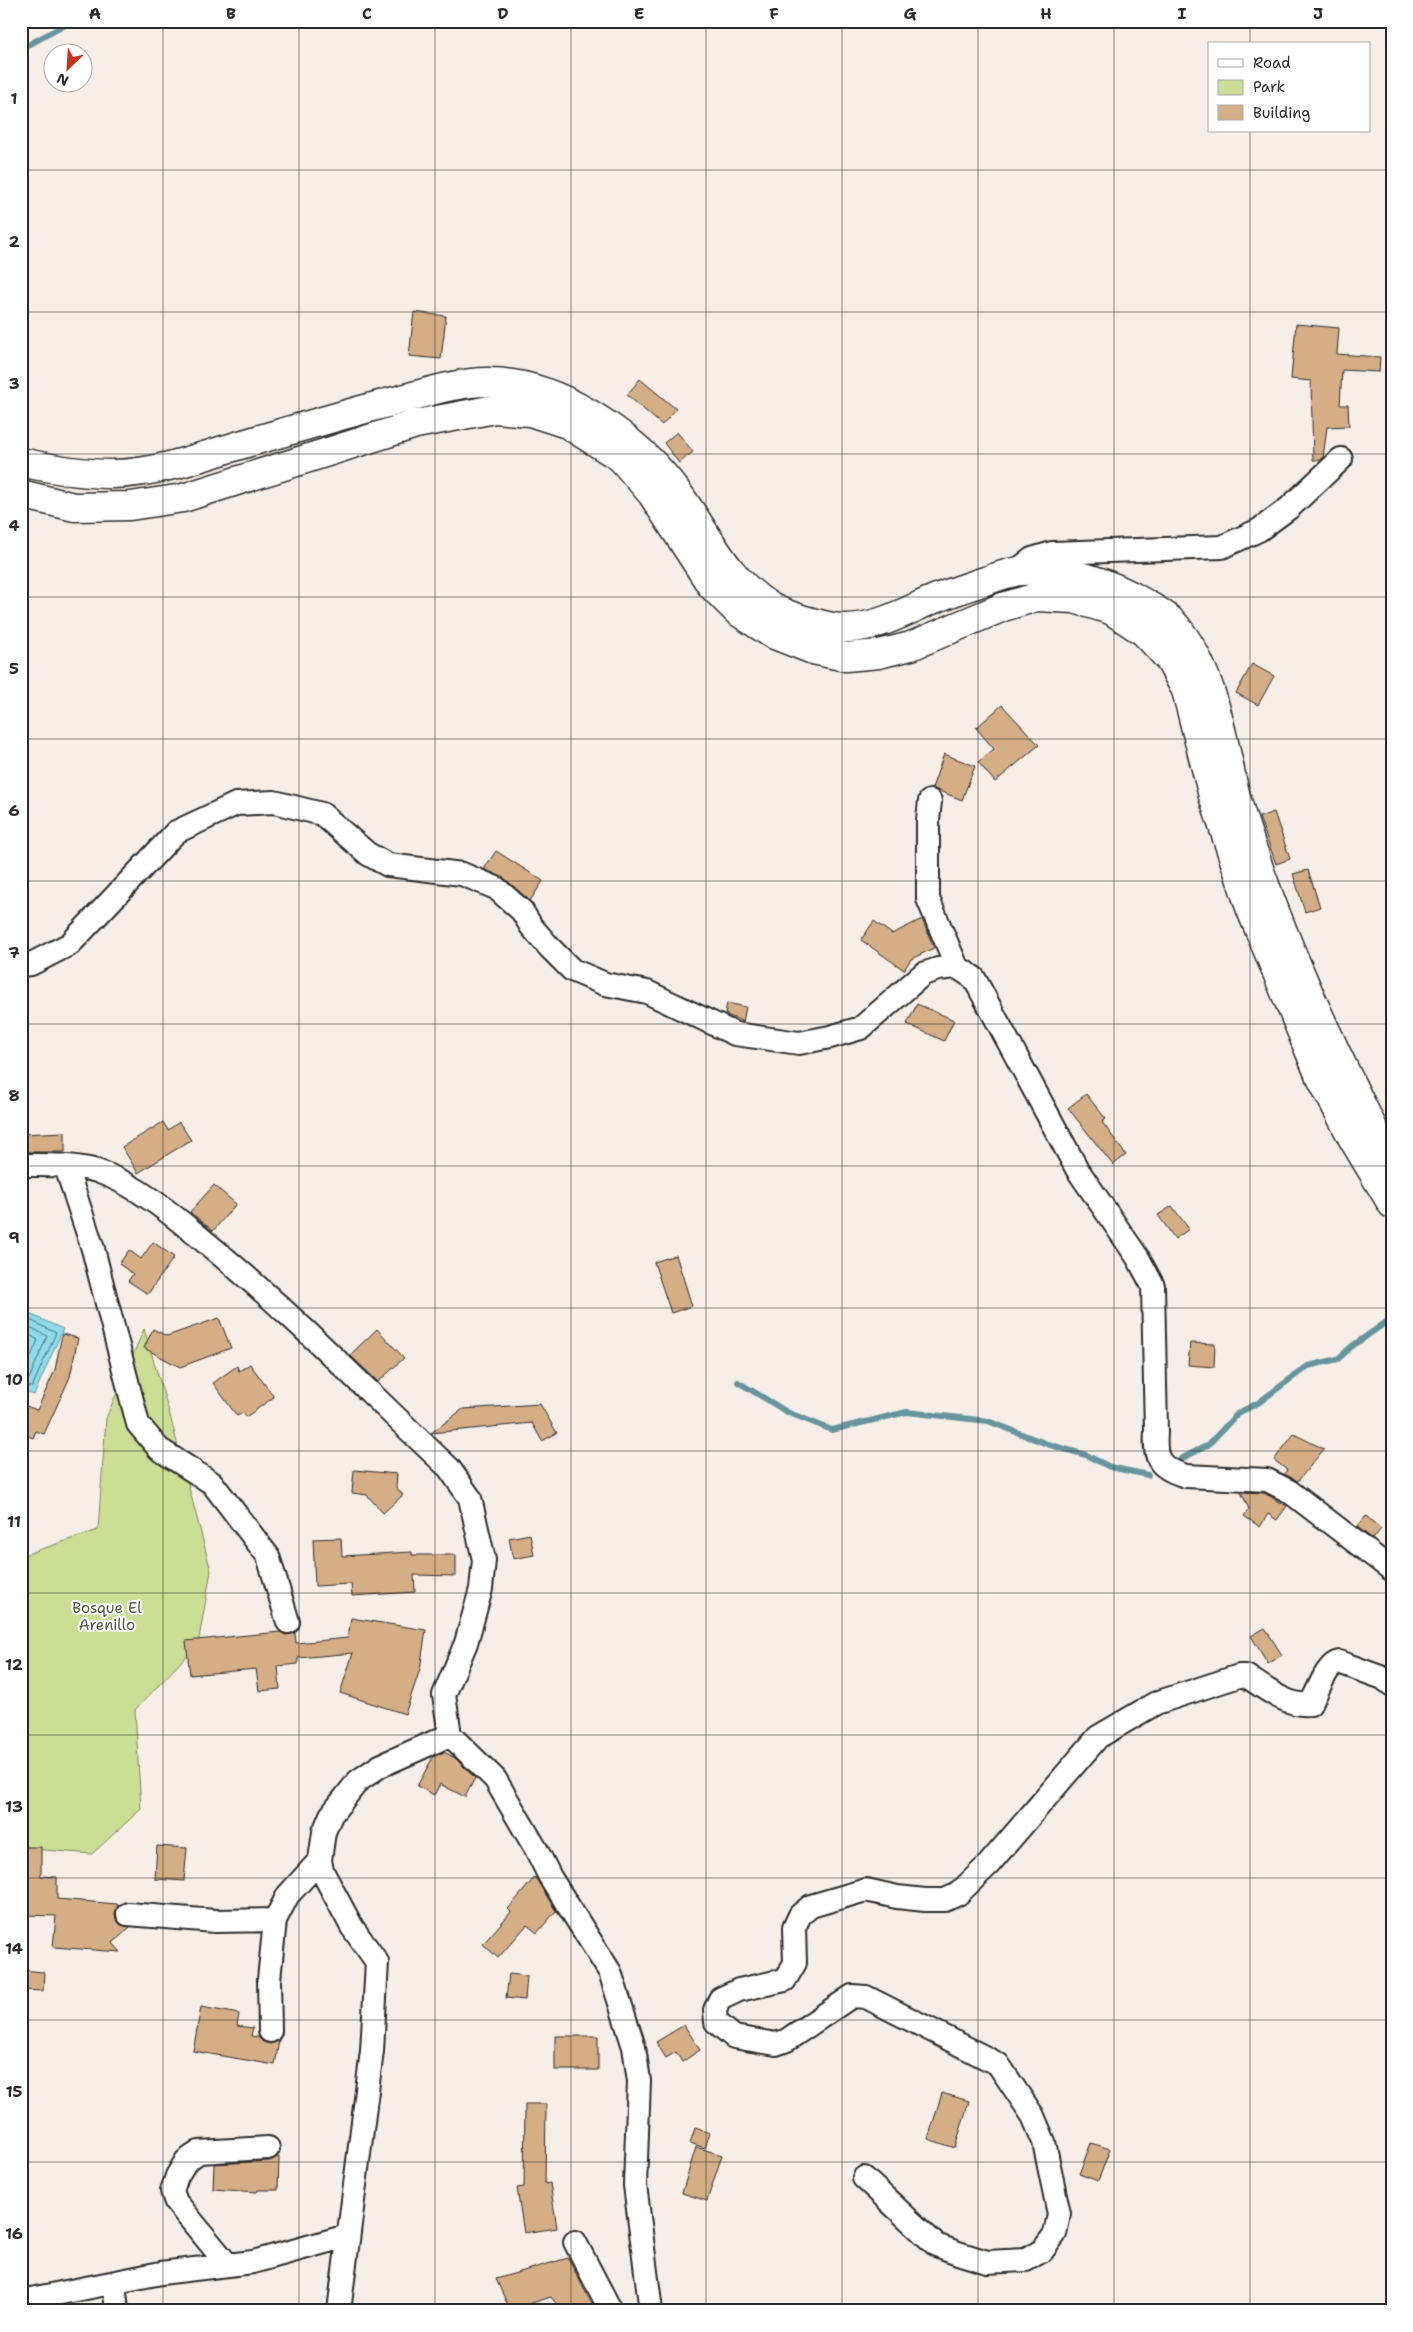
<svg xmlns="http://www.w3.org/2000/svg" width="1413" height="2332" viewBox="0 0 1413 2332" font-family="'Shantell Sans',sans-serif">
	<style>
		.green { fill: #cbdf94; stroke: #7b8560 }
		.water { fill: #8ddbec; stroke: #66959f }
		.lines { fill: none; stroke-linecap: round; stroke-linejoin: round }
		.shore { stroke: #527178; stroke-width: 1 }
		.stream { stroke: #66959f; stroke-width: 6 }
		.building { fill: #d5ae86; stroke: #2b2b2b }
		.minor-casing { stroke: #2b2b2b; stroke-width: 26 }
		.highway-casing { stroke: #2b2b2b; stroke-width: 31 }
		.minor { stroke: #fff; stroke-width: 22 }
		.highway { stroke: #fff; stroke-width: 28 }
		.grid { fill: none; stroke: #2b2b2b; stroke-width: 1; stroke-opacity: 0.55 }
		.labels { text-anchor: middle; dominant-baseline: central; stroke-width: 4; stroke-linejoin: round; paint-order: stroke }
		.park-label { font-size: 15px; fill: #535845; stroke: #fff }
		.neatline { fill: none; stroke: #2b2b2b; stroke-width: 2 }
		.grid-label { font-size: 16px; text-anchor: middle; font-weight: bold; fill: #2b2b2b }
	</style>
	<rect width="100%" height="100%" fill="#f7efe7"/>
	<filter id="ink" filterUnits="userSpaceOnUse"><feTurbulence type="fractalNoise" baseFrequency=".02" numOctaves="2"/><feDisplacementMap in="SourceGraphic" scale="10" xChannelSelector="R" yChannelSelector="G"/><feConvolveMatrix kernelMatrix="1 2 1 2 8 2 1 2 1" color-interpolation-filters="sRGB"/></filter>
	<g filter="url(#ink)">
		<!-- green -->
		<path class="green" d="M144 1329 169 1412 211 1571 198 1644 135 1710 141 1809 92 1854 21 1848V1556L98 1530 106 1418Z"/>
		<!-- water -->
		<path class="water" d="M25 1312 63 1329 34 1395 21 1390V1322Z"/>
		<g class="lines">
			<!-- shore -->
			<path class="shore" d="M21 1322 30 1320 56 1333 32 1387 21 1386
				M21 1329 30 1327 47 1336 29 1379H21
				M21 1336 30 1335 38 1340 25 1370 21 1372"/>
			<!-- stream -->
			<path class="stream" d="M21 49 72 21
				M738 1382 787 1412 832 1430 907 1412 988 1421 1047 1444 1086 1455 1110 1467 1148 1475
				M1181 1459 1208 1445 1238 1413 1258 1403 1308 1366 1338 1359 1351 1347 1392 1318"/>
		</g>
		<!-- building -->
		<path class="building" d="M414 312 446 316 441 359 409 356Z
			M1296 324 1339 328 1337 354 1380 357 1379 372 1342 370 1340 405H1348L1349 426 1327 427 1323 458 1321 460H1313L1311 381 1291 379Z
			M640 379 676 409 662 425 627 395Z
			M677 432 693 452 679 463 664 443Z
			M1252 664 1274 676 1258 705 1236 693Z
			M1002 705 1039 745 995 782 978 762 994 749 976 728Z
			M944 754 975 766 962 800 932 788Z
			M1274 812 1290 859 1276 864 1259 817Z
			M496 851 543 881 530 901 504 878 484 869Z
			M1308 870 1320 907 1305 912 1293 874Z
			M922 919 934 948 911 959 904 970 861 940 874 921 892 934Z
			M727 1003 746 1007 743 1022 725 1014Z
			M917 1004 954 1020 944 1041 907 1024Z
			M1086 1094 1106 1119 1102 1122 1126 1155 1113 1165 1068 1108Z
			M163 1122 168 1130 179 1122 191 1140 138 1173 122 1147Z
			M65 1132V1152H21V1134Z
			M214 1185 236 1204 213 1231 190 1212Z
			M1172 1206 1189 1229 1175 1239 1158 1215Z
			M153 1242 174 1257 148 1294 128 1281 133 1274 119 1264 129 1250 141 1259Z
			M676 1255 692 1306 671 1313 654 1262Z
			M219 1318 231 1348 180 1367 144 1348 153 1329 167 1336Z
			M377 1329 404 1358 378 1382 350 1355Z
			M62 1334 78 1338 70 1377 44 1434 36 1431 33 1438 21 1433V1404L37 1410 55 1370Z
			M1190 1343 1215 1344 1214 1367 1188 1365Z
			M250 1364 274 1397 246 1417 243 1413 237 1416 213 1383 237 1366 239 1371Z
			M540 1404 557 1433 542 1441 532 1423 431 1433 463 1409Z
			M1294 1434 1324 1449 1298 1481 1284 1474 1287 1470 1274 1460Z
			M354 1470 397 1474 396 1487 403 1495 383 1513 367 1495 352 1493Z
			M1241 1492 1264 1493 1287 1506 1277 1520 1268 1514 1260 1527 1244 1516 1249 1509Z
			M1366 1516 1381 1529 1373 1539 1357 1527Z
			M530 1534 534 1555 513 1559 509 1538Z
			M341 1538 342 1556 412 1552V1555H456V1576L414 1575 415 1592 352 1596 351 1584 315 1586 313 1539Z
			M351 1618 426 1630 420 1669 405 1714 340 1693 353 1653 298 1658V1664L278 1666 280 1689 259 1691 256 1669 190 1675 186 1641 280 1632 286 1635 295 1633 296 1643 348 1638Z
			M1265 1628 1282 1655 1268 1664 1251 1636Z
			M444 1752 455 1758 475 1778 465 1797 440 1784 434 1795 417 1786 433 1757Z
			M157 1846 187 1848 184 1881 155 1879Z
			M21 1847H41V1876L57 1877V1899L117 1904 118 1905 115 1913 116 1920 121 1925 130 1927 113 1943 121 1952 53 1947 56 1916 23 1915 25 1876H21Z
			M535 1877 556 1911 537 1933 527 1925 498 1958 483 1944 511 1912 508 1909Z
			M21 1970 44 1972 43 1991 21 1990Z
			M509 1974 527 1976 525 2000 506 1998Z
			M201 2007 239 2014 237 2026 253 2028 251 2036 258 2037 263 2042 270 2044 279 2040 275 2065 193 2051Z
			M684 2025 700 2050 682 2062 676 2052 666 2058 656 2042Z
			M555 2036H598V2070H555Z
			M942 2093 969 2101 955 2148 928 2139Z
			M525 2104H546L545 2184 550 2183 557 2228 524 2233 517 2188 524 2187Z
			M695 2128 710 2133 705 2148 690 2143Z
			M1091 2143 1110 2149 1098 2181 1079 2174Z
			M696 2147 722 2155 707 2201 682 2193Z
			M277 2157H279L278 2190H258L257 2192 213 2189 214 2164 269 2161Z
			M568 2258 593 2306 586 2311H562L551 2297 510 2310 496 2279Z"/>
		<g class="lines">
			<defs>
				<path id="minor" d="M1015 572 1032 559 1052 553 1222 547 1259 530 1289 508 1341 459
					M930 801 928 820V899L957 967
					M21 965 31 964 70 944 176 832 236 804 274 802 322 814 368 854 388 865 462 874 496 888 522 911 531 926 550 948 572 970 605 984 647 992 735 1034 799 1043 830 1037 861 1028 923 974 938 969 957 967 974 978 1077 1169 1138 1258 1153 1286 1156 1432C1154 1460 1159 1468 1186 1476L1267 1480 1289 1491 1392 1570
					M21 1165C45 1165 74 1164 97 1171 136 1184 173 1215 204 1241 290 1311 368 1392 449 1468L470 1498 484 1560 481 1589 466 1643 444 1695 450 1735 495 1779 536 1849 550 1877 610 1972 634 2047 639 2081 635 2185 651 2311
					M66 1167 93 1249 138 1424 159 1449 212 1483 268 1556 288 1622
					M128 1914 215 1921 275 1920 288 1895 320 1860
					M270 2031 269 1980 275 1920
					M864 2178 936 2245 958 2253 987 2262 1026 2260 1043 2250 1055 2234 1059 2214 1044 2142 1033 2116 998 2064 866 1997 852 1996 787 2040 776 2044 734 2037 716 2022 715 2010 720 1999 739 1990 785 1980 795 1963 794 1928 800 1915 811 1906 866 1890 897 1897 925 1900H945L958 1894 989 1864 1098 1737 1156 1703 1239 1676H1246C1265 1688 1287 1707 1310 1704 1318 1693 1326 1664 1339 1662L1383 1678 1392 1685
					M575 2242 611 2311
					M228 2265 176 2202 172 2191 177 2176 186 2161 199 2152 268 2148
					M114 2283 117 2311
					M21 2301 161 2273 253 2262 347 2236
					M339 2311 372 2051 377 1962 352 1927 322 1871 320 1860 324 1832 331 1815 358 1781 380 1766 450 1735"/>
				<path id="highway" d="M21 462C52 469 82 474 114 474 155 473 195 459 233 447 284 432 335 417 387 403 419 395 454 382 488 382 556 382 630 433 671 484 706 527 722 577 771 607 785 615 800 619 815 623 824 625 834 628 843 628 875 629 904 612 932 600 949 593 967 587 985 581 997 577 1009 572 1021 571 1066 568 1108 581 1146 604 1157 610 1169 617 1176 626 1214 672 1222 737 1235 793 1242 820 1252 847 1261 874 1297 974 1343 1071 1392 1165
					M21 494 74 507 130 506 183 498 416 424 495 409 530 412 567 424 621 458 652 494 711 585 737 611 772 634 813 650 846 657 879 654 911 646 1003 607 1037 597 1074 599 1111 610 1144 632 1169 659 1186 690 1213 796 1251 910 1319 1074 1353 1139 1392 1204"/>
			</defs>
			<!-- minor casing -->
			<use href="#minor" class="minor-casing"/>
			<!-- highway casing -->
			<use href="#highway" class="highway-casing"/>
			<!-- minor -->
			<use href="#minor" class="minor"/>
			<!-- highway -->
			<use href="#highway" class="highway"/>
		</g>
	</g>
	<!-- grid -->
	<path class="grid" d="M163 21V2311M299 21V2311M435 21V2311M571 21V2311M706 21V2311M842 21V2311M978 21V2311M1114 21V2311M1250 21V44M1250 131V2311M21 170H1392M21 312H1392M21 454H1392M21 597H1392M21 739H1392M21 881H1392M21 1024H1392M21 1166H1392M21 1308H1392M21 1451H1392M21 1593H1392M21 1735H1392M21 1878H1392M21 2020H1392M21 2162H1392"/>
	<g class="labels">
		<!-- park labels -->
		<g class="park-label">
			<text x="107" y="1608">Bosque El<tspan x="107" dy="17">Arenillo</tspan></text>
		</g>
	</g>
	<!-- margin -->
	<rect width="1413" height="2332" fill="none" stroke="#fff" stroke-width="55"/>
	<!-- legend -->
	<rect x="1208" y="42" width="162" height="90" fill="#ffffff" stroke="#aaaaaa"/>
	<rect x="1218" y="59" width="25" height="8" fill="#ffffff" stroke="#aaaaaa"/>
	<text x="1253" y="68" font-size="15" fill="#2b2b2b">Road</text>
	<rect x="1218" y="80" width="25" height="15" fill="#cbdf94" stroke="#aaaaaa"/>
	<text x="1253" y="92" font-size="15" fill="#2b2b2b">Park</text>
	<rect x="1218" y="105" width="25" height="15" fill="#d5ae86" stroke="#aaaaaa"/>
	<text x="1253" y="118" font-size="15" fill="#2b2b2b">Building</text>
	<!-- north arrow -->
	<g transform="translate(68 68) rotate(205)"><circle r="24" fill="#ffffff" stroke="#aaaaaa"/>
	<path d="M0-4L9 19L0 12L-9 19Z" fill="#c8321e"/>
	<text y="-8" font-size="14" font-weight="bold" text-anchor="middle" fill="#2b2b2b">N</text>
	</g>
	<rect x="28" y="28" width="1358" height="2276" class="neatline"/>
	<g class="grid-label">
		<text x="95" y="19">A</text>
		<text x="231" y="19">B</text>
		<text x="367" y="19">C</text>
		<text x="503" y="19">D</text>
		<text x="639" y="19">E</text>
		<text x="774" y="19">F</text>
		<text x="910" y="19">G</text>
		<text x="1046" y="19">H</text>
		<text x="1182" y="19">I</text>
		<text x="1318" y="19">J</text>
		<text x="14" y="104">1</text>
		<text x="14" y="247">2</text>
		<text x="14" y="389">3</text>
		<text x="14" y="531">4</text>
		<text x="14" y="674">5</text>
		<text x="14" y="816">6</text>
		<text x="14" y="958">7</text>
		<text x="14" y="1101">8</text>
		<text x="14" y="1243">9</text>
		<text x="14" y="1385">10</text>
		<text x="14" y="1527">11</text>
		<text x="14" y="1670">12</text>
		<text x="14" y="1812">13</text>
		<text x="14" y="1954">14</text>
		<text x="14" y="2097">15</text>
		<text x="14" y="2239">16</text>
	</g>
</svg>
